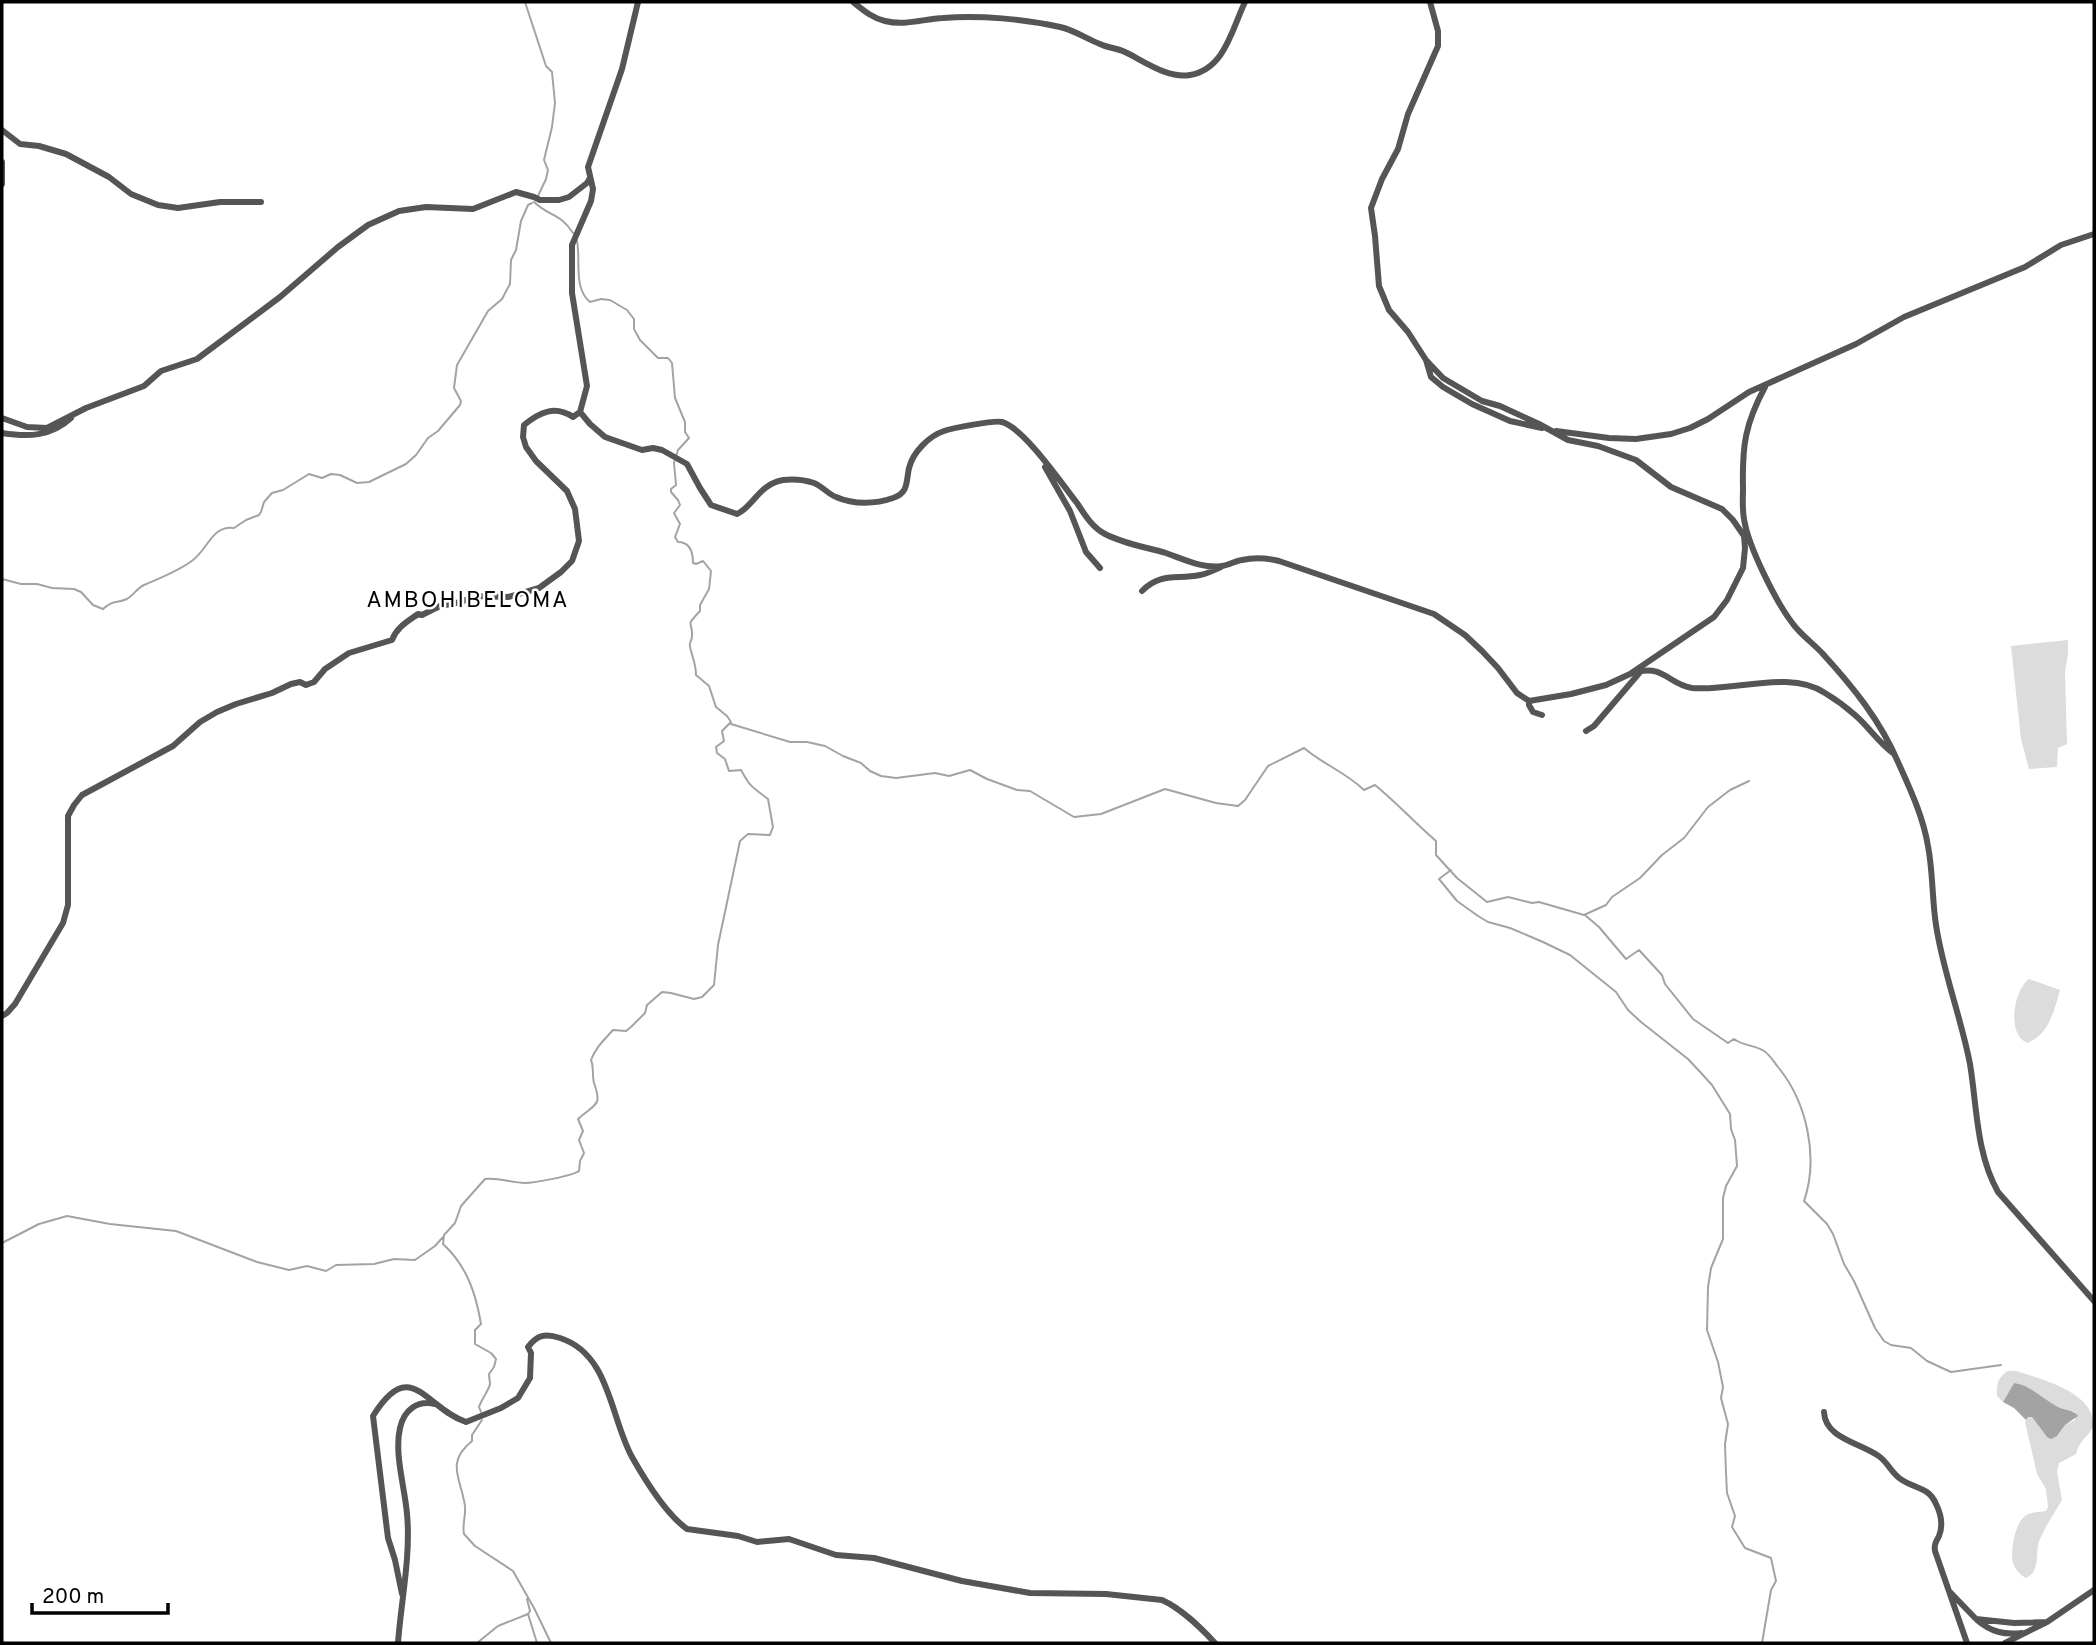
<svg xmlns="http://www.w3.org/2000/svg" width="2096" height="1645" viewBox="0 0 2096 1645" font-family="Overpass,sans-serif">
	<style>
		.green { fill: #dcdcdc }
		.water { fill: #a3a3a3 }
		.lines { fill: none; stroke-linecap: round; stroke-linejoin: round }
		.stream { stroke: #a3a3a3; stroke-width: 2 }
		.minor { stroke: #555; stroke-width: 6 }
		.labels { text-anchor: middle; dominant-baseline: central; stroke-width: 5; stroke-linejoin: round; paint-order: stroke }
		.quarter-label { font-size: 23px; letter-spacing: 2px; fill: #000; stroke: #fff }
	</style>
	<rect width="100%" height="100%" fill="#fff"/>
	<!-- green -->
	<path class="green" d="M2068 640V654L2065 672 2067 744 2058 748 2057 767 2029 769 2021 739 2011 646Z
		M2029 979 2060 990C2054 1011 2049 1035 2027 1043 2006 1034 2014 990 2029 979Z
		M2008 1371H2016C2038 1378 2096 1392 2093 1426 2089 1437 2080 1439 2076 1454L2059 1463 2057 1472 2062 1500C2055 1512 2046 1525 2040 1539 2034 1553 2042 1570 2026 1578 2009 1569 2011 1553 2014 1538 2016 1531 2018 1522 2024 1517 2029 1512 2039 1512 2046 1511L2048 1507 2046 1489 2037 1474 2025 1422 2028 1417H2032L2047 1437 2057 1436 2065 1425 2075 1420V1412L2060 1408 2014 1383 2003 1402 1997 1396C1997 1384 1997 1378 2008 1371Z"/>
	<!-- water -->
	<path class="water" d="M2014 1383C2032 1386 2043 1399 2058 1407 2066 1411 2073 1409 2078 1416L2065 1425 2057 1436 2051 1439 2047 1437 2032 1417H2028L2026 1420 2014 1408 2003 1402Z"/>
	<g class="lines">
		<!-- stream -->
		<path class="stream" d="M525 2 546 66 552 72 555 103 552 127 544 160 548 170 546 179 538 196
			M534 202C550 217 560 213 573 233
			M2 579 21 584H37L52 588 74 589 81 592 93 605 103 609C114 599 116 604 127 599 134 595 137 588 144 585 160 578 179 571 193 560 208 549 212 525 234 528L246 520 259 515 261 512 264 502 272 493 283 490 309 474 322 478 331 474 340 475 357 483 369 482 406 464 416 455 428 438 438 431 460 405 461 401 454 388 457 365 488 311 502 299 510 284 511 260 516 250 521 221 528 205 532 203
			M731 724 790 742H807L825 746 843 756 861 763 870 771 881 776 896 778 935 773 949 776 970 770 987 779 1017 790 1030 791 1074 817 1101 814 1165 789 1216 803 1238 806 1245 800 1268 766 1304 748C1324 765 1344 771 1364 790L1375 785C1397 803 1415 823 1436 841V855L1457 878 1487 902 1508 897 1532 903 1539 902 1584 915 1606 905 1612 897 1640 878 1662 855 1684 838 1708 807 1730 790 1749 781
			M1451 870 1439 879 1457 901 1478 916 1488 922 1510 928 1543 942 1570 955 1616 992 1628 1010 1641 1022 1688 1059 1702 1074 1712 1085 1730 1114 1731 1129 1735 1140 1737 1166 1726 1186 1723 1198V1239L1711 1268 1708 1287 1707 1330 1718 1362 1723 1387 1721 1398 1728 1424 1725 1444 1726 1473 1727 1493 1735 1516 1732 1527 1745 1548 1771 1558 1776 1581 1771 1590 1762 1643
			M1586 916 1599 927 1626 959 1639 950 1662 975 1665 984 1693 1019 1728 1043 1734 1039C1743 1046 1755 1045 1764 1051 1770 1055 1774 1062 1778 1067 1807 1102 1819 1158 1804 1201L1827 1224 1833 1234 1844 1264 1854 1281 1875 1328 1884 1341 1891 1345 1911 1348 1927 1361 1951 1372 2001 1365
			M2 1243 39 1224 67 1216 110 1224 176 1231 257 1262 289 1270 307 1266 326 1271 336 1265 374 1264 394 1259 415 1260 435 1246 443 1237
			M481 1412 479 1407C481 1400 489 1390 490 1384 490 1381 489 1378 489 1374L494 1367 496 1359 491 1353 475 1344V1330L481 1324C476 1294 467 1266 443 1244L444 1235 455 1223 461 1206 485 1179C499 1177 511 1183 525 1183 534 1183 572 1176 579 1171L580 1161 584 1153 579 1140 583 1131 578 1119C594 1104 603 1107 594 1083 592 1075 594 1067 591 1060 596 1047 604 1040 613 1030L626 1031 631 1027 645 1013 647 1005 662 992 671 993 694 999 702 997 714 985 718 945 740 841 748 834 770 835 773 827 768 799C751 786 751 788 741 770L729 771 725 759 717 753 716 747 724 741 722 731 731 722 727 716 716 707 709 686 696 675C696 664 692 656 690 647 689 640 692 642 692 636 693 620 684 628 700 611V605L709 589 711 571 703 561 696 564 693 563C693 552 690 542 678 542L675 537 680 524 674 513 680 505 678 500 671 492V489L676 485 674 463 678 450 689 438 685 432V422L675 398 672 363 668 358H658L640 340 634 329V319L627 310 610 300 601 299 590 302C573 288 581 261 577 241
			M482 1420 472 1435V1441C445 1463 461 1478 465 1506 466 1516 462 1525 464 1534L475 1546 513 1571 534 1608 551 1643
			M528 1614 537 1643
			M477 1643 498 1626 528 1614 530 1611 527 1599"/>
		<!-- minor -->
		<path class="minor" d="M853 2C863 10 872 18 885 21 905 26 923 19 943 18 979 15 1025 19 1060 27 1074 30 1087 39 1100 44 1108 48 1117 48 1125 52 1144 61 1168 79 1190 75 1225 69 1232 29 1245 2
			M1430 2 1438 31V46L1408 114 1398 149 1382 179 1371 208 1375 236 1379 286 1389 310 1408 332 1426 360 1431 377 1443 387 1472 404 1510 421 1542 428
			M2 130 20 144 39 146 66 154 109 177 131 194 158 205 178 208 220 202H261
			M2 162V184
			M1765 387C1745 424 1742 446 1743 488 1743 498 1742 509 1744 519 1748 546 1776 602 1793 624 1801 635 1814 644 1823 654 1853 687 1880 720 1898 762 1910 789 1923 816 1928 846 1933 872 1932 899 1936 925 1943 972 1961 1017 1970 1064 1977 1106 1976 1153 1998 1192L2094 1301
			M580 412 590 424 605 437 642 450 653 448 662 450 687 464 700 488 711 505 737 514C753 507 759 484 783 480 792 479 805 480 814 483 822 486 828 494 836 497 854 505 876 504 893 498 909 493 906 481 909 468 913 452 929 436 944 431 953 428 994 420 1002 422 1024 428 1062 484 1077 503 1085 515 1092 527 1105 534 1124 544 1146 547 1166 553 1183 559 1203 569 1222 566 1229 565 1235 561 1242 560 1255 557 1267 558 1279 561L1434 614 1465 635 1482 651 1498 668 1517 693 1529 701 1571 694 1606 685 1630 674 1714 617 1727 600 1743 568 1745 548 1744 536 1733 520 1722 509 1671 487 1636 460 1598 446 1568 440 1539 424 1500 406 1482 401 1443 378 1426 360
			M2 418 27 427 47 428 86 408 144 386 161 371 197 359 280 297 338 247 368 225 399 211 426 207 473 209 516 192 534 197 540 200H559L569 197 587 183 590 178
			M1556 431 1609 438 1636 439 1671 434 1690 428 1708 419 1749 392 1856 344 1904 317 2025 267 2061 245 2094 234
			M2 433C28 437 50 437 71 418
			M1045 467 1070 511 1086 552 1100 568
			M1142 591C1161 572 1176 580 1200 575 1207 574 1214 570 1221 567
			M1638 672C1663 665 1670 685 1692 688 1733 692 1790 669 1825 693 1835 699 1846 707 1855 715 1869 727 1878 742 1893 753
			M1529 701V705L1533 712 1542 715
			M1586 731 1594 726 1641 671
			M2 1016 7 1013 15 1004 63 923 68 905V816L74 805 82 795 173 746 200 722 217 712 236 704 272 693 291 684 300 682 306 685 314 682 325 669 349 653 392 640C397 627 407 622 418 614L422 615 440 606 461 602 475 596 508 597 539 588 561 572 572 561 579 541 575 509 567 491 536 461 526 447 523 437 524 425C540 412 555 405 573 417L580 412 587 386 572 293V245L591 201 593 189 588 167 622 69 638 2
			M1824 1412C1825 1439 1862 1443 1880 1457 1889 1464 1892 1474 1902 1480 1916 1489 1929 1487 1936 1504 1941 1514 1943 1526 1939 1536 1936 1542 1934 1544 1935 1551L1967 1643
			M1949 1591 1976 1619 2014 1623 2047 1622
			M402 1594 395 1560 388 1538 373 1416C411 1355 425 1408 466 1422L501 1408 518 1398 530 1378 531 1353 528 1347C537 1335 545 1333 560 1338 610 1354 610 1417 632 1457 645 1480 666 1514 687 1529L738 1536 757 1542 789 1539 836 1555 874 1558 962 1581 1030 1593 1106 1594 1162 1600C1182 1609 1200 1627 1215 1643
			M1977 1620C1991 1632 2004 1635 2022 1633
			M398 1643C401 1602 411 1555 407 1514 405 1488 394 1454 400 1428 404 1410 417 1400 435 1404
			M2005 1643 2047 1622 2094 1590"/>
	</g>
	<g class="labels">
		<!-- quarter labels -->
		<g class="quarter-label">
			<text x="468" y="601">AMBOHIBELOMA</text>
		</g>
	</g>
	<!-- border -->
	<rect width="2096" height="1645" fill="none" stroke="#000000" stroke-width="7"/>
	<!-- scale -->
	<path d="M32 1603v10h136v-10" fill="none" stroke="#000000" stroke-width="3.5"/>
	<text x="42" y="1603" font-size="21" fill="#000000" stroke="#ffffff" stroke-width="5" paint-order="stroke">200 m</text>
</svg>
